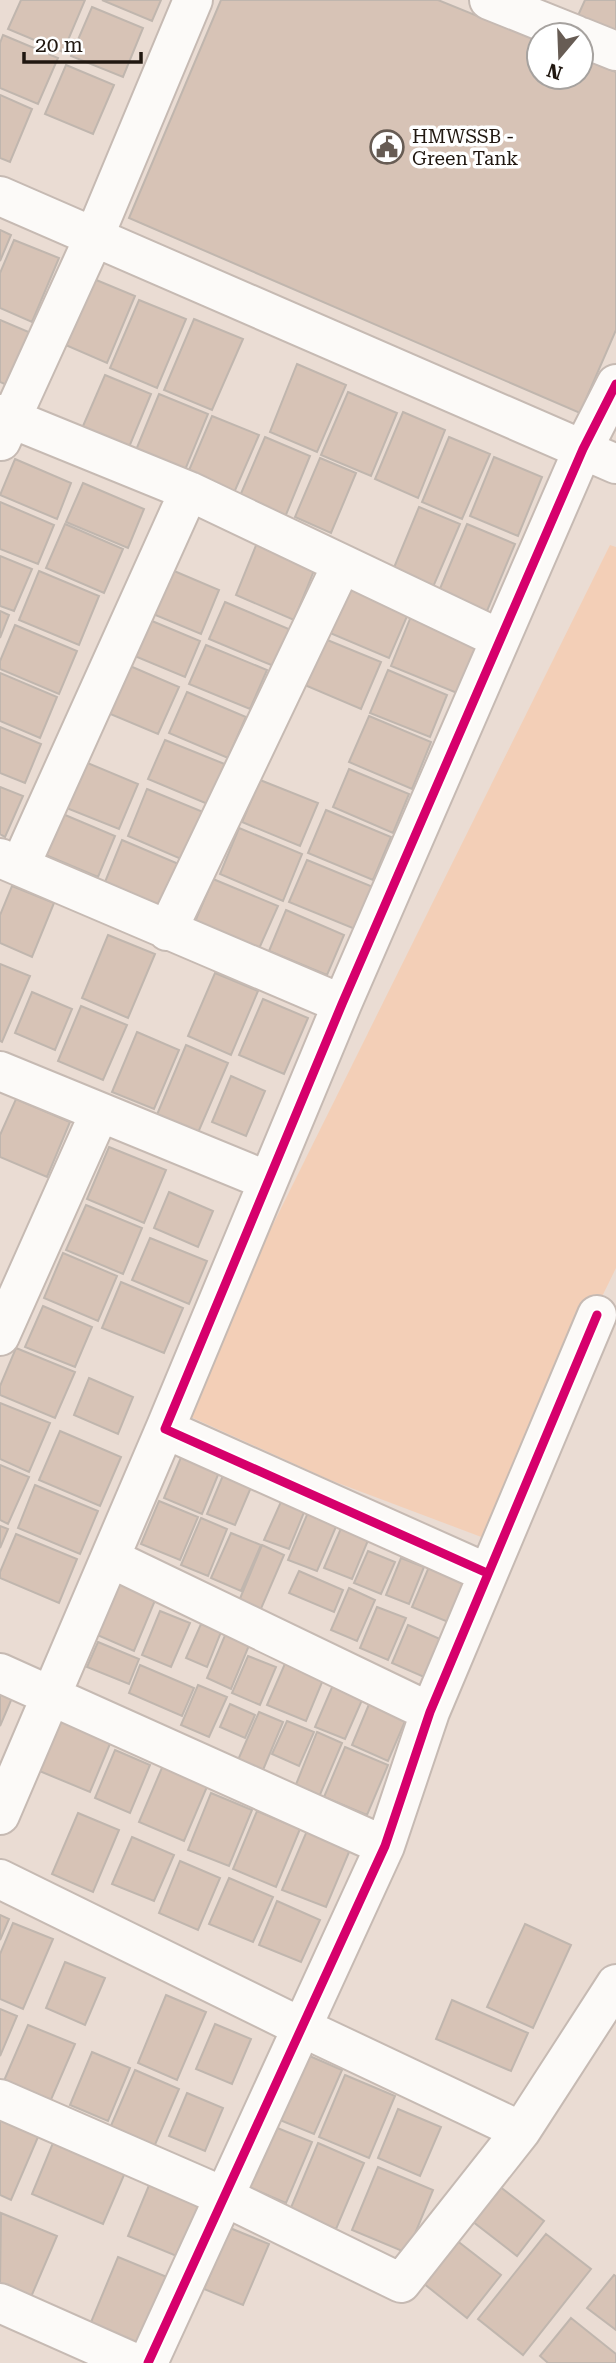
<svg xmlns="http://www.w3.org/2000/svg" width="616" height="2363" viewBox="0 0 616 2363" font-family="'Roboto Serif',serif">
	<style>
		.green { fill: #f3cfb7 }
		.building { fill: #d7c3b6; stroke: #c0b6ae; stroke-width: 2 }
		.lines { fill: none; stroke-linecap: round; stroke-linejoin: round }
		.minor-casing { stroke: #c6bab3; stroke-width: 42 }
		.minor { stroke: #fcfaf8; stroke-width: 38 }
		.cycleway-casing { stroke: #fff; stroke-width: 13 }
		.cycleway { stroke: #d6006c; stroke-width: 9 }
		.labels { text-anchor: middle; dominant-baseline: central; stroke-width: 7; stroke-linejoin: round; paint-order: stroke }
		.poi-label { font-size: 19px; fill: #201710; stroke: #fff; text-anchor: start }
	</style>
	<rect width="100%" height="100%" fill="#eadcd3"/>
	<!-- green -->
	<path class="green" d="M610 545 616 547V1268L484 1538 330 1480 180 1412Z"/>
	<!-- building -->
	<path class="building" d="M21 0H85L63 52 8 29Z
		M102 0H161L152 21Z
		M221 0H438L539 41V77H581V58L616 72V330L580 413 129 218Z
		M585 0H616V38L576 20Z
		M92 7 143 28 123 77 71 56Z
		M3 35 58 58 38 104 0 88V43Z
		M66 65 114 85 93 134 45 114Z
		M0 95 32 109 10 162 0 158Z
		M0 230 11 235 0 261Z
		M14 240 59 258 32 322 0 308V273Z
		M89 277 135 296 107 363 61 343Z
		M139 300 186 319 157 388 110 368Z
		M194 319 243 339 212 410 164 390Z
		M0 320 31 333 9 386 0 382Z
		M297 364 346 385 317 452 270 432Z
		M105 375 151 394 127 452 80 433Z
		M348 392 397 413 371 476 321 455Z
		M159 394 208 414 185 470 136 450Z
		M403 412 445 430 418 498 375 479Z
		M212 416 259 435 233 495 187 475Z
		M265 437 310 456 283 522 237 503Z
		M449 437 490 454 462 519 422 502Z
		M494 457 542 477 518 536 470 516Z
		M320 458 356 473 331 533 295 517Z
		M15 459 71 483 57 519 0 495Z
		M83 483 144 509 128 548 66 522Z
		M0 502 54 525 38 564 0 549Z
		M419 507 460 524 433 587 393 570Z
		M65 524 123 549 104 593 46 568Z
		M467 524 515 544 487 611 439 591Z
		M257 543 315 568 294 620 236 595Z
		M0 556 32 569 14 611 0 606Z
		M160 565 219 590 201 634 141 609Z
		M39 571 99 596 79 645 19 620Z
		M341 585 408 614 389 658 323 630Z
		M225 602 291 630 276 667 209 639Z
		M0 611 9 615 0 638Z
		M412 614 478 641 457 693 391 666Z
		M140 616 200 641 185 677 125 652Z
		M15 625 77 651 59 694 0 669V661Z
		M320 637 381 662 361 709 300 683Z
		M206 645 267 670 250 709 189 684Z
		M116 660 179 687 158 734 96 708Z
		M388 670 447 695 430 737 370 713Z
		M0 673 57 697 40 738 0 721Z
		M187 692 246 717 228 758 169 733Z
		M369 716 431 742 412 789 349 762Z
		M0 727 41 744 25 783 0 773Z
		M165 740 227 765 210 805 148 779Z
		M78 759 138 784 119 829 59 805Z
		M349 769 409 794 393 833 333 807Z
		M260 780 318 803 300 846 242 822Z
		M0 787 23 796 5 837 0 834Z
		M147 789 208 814 188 862 128 836Z
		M326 810 391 837 373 880 308 853Z
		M58 812 115 836 98 877 41 853Z
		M239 828 302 854 283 901 220 874Z
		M122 840 181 865 163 907 105 882Z
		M307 860 373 887 355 929 289 902Z
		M213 879 278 906 258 951 194 924Z
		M12 886 54 903 32 957 0 943V915Z
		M286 910 344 935 327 975 269 951Z
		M108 935 155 954 128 1018 82 998Z
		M0 964 30 976 2 1042 0 1041Z
		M215 973 258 991 231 1055 188 1036Z
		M32 992 72 1009 55 1050 15 1033Z
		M263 999 308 1018 284 1074 239 1055Z
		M81 1006 127 1025 103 1080 58 1061Z
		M137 1032 179 1050 154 1109 112 1092Z
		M186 1045 228 1063 197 1135 156 1117Z
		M231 1076 265 1091 246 1136 212 1122Z
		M16 1099 70 1122 47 1177 0 1157V1135Z
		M109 1147 166 1170 144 1223 87 1199Z
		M169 1192 213 1211 198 1247 154 1228Z
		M86 1205 142 1228 123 1274 66 1250Z
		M150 1238 207 1261 189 1304 132 1280Z
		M63 1253 117 1276 98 1321 44 1298Z
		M121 1282 183 1308 164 1353 102 1328Z
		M43 1306 92 1327 75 1367 25 1347Z
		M16 1348 75 1372 55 1418 0 1395V1386Z
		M89 1378 133 1397 118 1434 74 1415Z
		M0 1403 50 1423 29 1472 0 1459Z
		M60 1431 121 1457 100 1506 39 1480Z
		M182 1455 220 1470 202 1514 164 1498Z
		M0 1465 29 1477 8 1524 0 1520Z
		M224 1473 252 1485 235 1525 207 1514Z
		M35 1485 98 1511 80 1554 18 1528Z
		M284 1495 307 1505 289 1549 264 1540Z
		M159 1501 198 1517 180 1560 141 1544Z
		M309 1510 338 1522 317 1571 288 1560Z
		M201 1518 227 1529 208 1576 181 1565Z
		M0 1526 8 1529 0 1548Z
		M342 1526 369 1538 352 1579 324 1568Z
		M231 1533 261 1545 241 1591 211 1578Z
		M16 1534 77 1559 59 1603 0 1578V1572Z
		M262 1545 284 1555 260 1611 239 1601Z
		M368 1551 395 1562 381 1594 354 1583Z
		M401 1558 424 1567 409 1604 386 1595Z
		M431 1562 472 1580 453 1624 412 1607Z
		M299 1571 343 1590 334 1612 289 1593Z
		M117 1581 156 1598 134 1651 95 1634Z
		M349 1588 375 1600 357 1641 331 1630Z
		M377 1607 406 1618 388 1660 360 1648Z
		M160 1611 190 1623 171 1667 142 1655Z
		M201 1624 221 1632 207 1667 186 1658Z
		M408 1625 440 1639 424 1677 392 1663Z
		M226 1633 250 1643 231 1689 207 1678Z
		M98 1642 139 1659 129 1684 87 1667Z
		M248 1656 276 1667 260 1705 232 1693Z
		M287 1659 325 1675 306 1721 267 1705Z
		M140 1665 194 1688 182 1716 129 1693Z
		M336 1678 366 1691 345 1739 315 1727Z
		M0 1685 15 1691 0 1726Z
		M198 1685 227 1697 209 1737 181 1725Z
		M372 1697 409 1712 388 1761 352 1745Z
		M230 1704 255 1715 245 1738 220 1727Z
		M259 1712 283 1722 263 1770 238 1760Z
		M60 1717 112 1739 90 1792 37 1770Z
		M287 1721 314 1732 299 1766 272 1754Z
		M317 1732 342 1743 319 1797 295 1787Z
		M345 1747 388 1765 367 1815 324 1797Z
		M115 1750 150 1765 130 1813 95 1798Z
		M164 1763 209 1782 184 1841 139 1822Z
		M211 1793 252 1810 229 1866 188 1850Z
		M257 1811 300 1829 276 1887 233 1869Z
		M78 1813 119 1830 93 1892 52 1874Z
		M309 1826 352 1845 326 1907 282 1890Z
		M132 1837 174 1855 154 1901 112 1884Z
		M180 1861 220 1878 198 1930 159 1913Z
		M229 1878 273 1897 253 1942 209 1924Z
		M277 1901 320 1920 301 1962 259 1945Z
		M0 1915 9 1919 0 1940Z
		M13 1923 53 1939 23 2009 0 1999V1954Z
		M525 1924 571 1945 533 2028 487 2007Z
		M65 1962 105 1978 85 2025 46 2008Z
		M166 1995 206 2012 177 2080 138 2063Z
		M452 2000 528 2033 511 2071 436 2039Z
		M0 2009 17 2016 0 2056Z
		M215 2024 251 2039 232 2084 196 2069Z
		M28 2025 75 2044 50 2102 3 2083Z
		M298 2051 342 2070 314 2134 270 2116Z
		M92 2052 130 2068 108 2121 70 2105Z
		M135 2070 179 2089 154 2147 110 2128Z
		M345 2075 395 2096 369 2158 319 2137Z
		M187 2093 223 2108 205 2151 169 2136Z
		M398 2109 441 2127 420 2176 378 2158Z
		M0 2112 41 2130 11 2200 0 2195Z
		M270 2125 312 2142 286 2203 244 2185Z
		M55 2138 127 2168 103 2224 32 2194Z
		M318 2143 364 2163 336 2229 290 2210Z
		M378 2167 433 2190 407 2253 352 2230Z
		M152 2178 203 2199 179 2257 128 2236Z
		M499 2186 544 2221 517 2256 472 2221Z
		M1 2213 57 2236 31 2297 0 2284Z
		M230 2228 269 2244 243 2305 204 2289Z
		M546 2234 591 2269 523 2355 478 2319Z
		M451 2236 501 2275 467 2318 418 2279Z
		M118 2257 167 2277 137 2348 89 2327Z
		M614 2275 616 2276V2330L587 2308Z
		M571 2318 616 2354V2363H548L540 2356Z"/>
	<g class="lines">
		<defs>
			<path id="minor" d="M489 0 576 35
				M581 37 616 51
				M0 196 616 464
				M0 414 189 491 500 639
				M1 441 94 237 193 0
				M0 858 342 1004
				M20 866 189 491
				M167 931 342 564
				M0 1071 268 1181
				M0 1336 99 1114
				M110 1558 430 1712
				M487 1573 165 1429 342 1004 583 449 616 384
				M0 1673 385 1846
				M0 1815 165 1429
				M0 1879 301 2027 521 2131
				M0 2099 225 2197 401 2283 521 2131 616 1984
				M0 2303 135 2363
				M148 2363 385 1846 430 1712 597 1315"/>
		</defs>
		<!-- minor casing -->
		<use href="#minor" class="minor-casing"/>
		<!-- minor -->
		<use href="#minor" class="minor"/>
		<defs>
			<path id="cycleway" d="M487 1573 165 1429 342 1004 583 449 616 384
				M148 2363 385 1846 430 1712 597 1315"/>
		</defs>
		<!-- cycleway casing -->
		<use href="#cycleway" class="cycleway-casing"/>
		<!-- cycleway -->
		<use href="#cycleway" class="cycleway"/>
	</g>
	<!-- icons -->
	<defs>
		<symbol id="civic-ring" viewBox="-11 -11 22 22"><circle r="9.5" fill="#fff" stroke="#675c54" stroke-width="1.5"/><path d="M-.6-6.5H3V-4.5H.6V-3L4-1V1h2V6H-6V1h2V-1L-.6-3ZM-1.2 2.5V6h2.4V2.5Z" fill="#675c54"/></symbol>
	</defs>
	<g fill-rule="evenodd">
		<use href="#civic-ring" x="368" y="128" width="38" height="38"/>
	</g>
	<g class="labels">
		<!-- poi labels -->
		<g class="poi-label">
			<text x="412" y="136">HMWSSB -<tspan x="412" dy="22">Green Tank</tspan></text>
		</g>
	</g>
	<!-- north arrow -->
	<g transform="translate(560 56) rotate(199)"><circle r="33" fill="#ffffff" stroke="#a6a29f" stroke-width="2"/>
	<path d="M0-5L12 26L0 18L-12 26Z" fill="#675c54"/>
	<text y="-10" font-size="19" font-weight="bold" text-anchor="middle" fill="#201710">N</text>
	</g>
	<!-- scale -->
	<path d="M24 52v10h117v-10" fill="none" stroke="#201710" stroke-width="3.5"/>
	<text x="35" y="52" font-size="21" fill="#201710" stroke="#ffffff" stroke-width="5" paint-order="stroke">20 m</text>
</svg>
